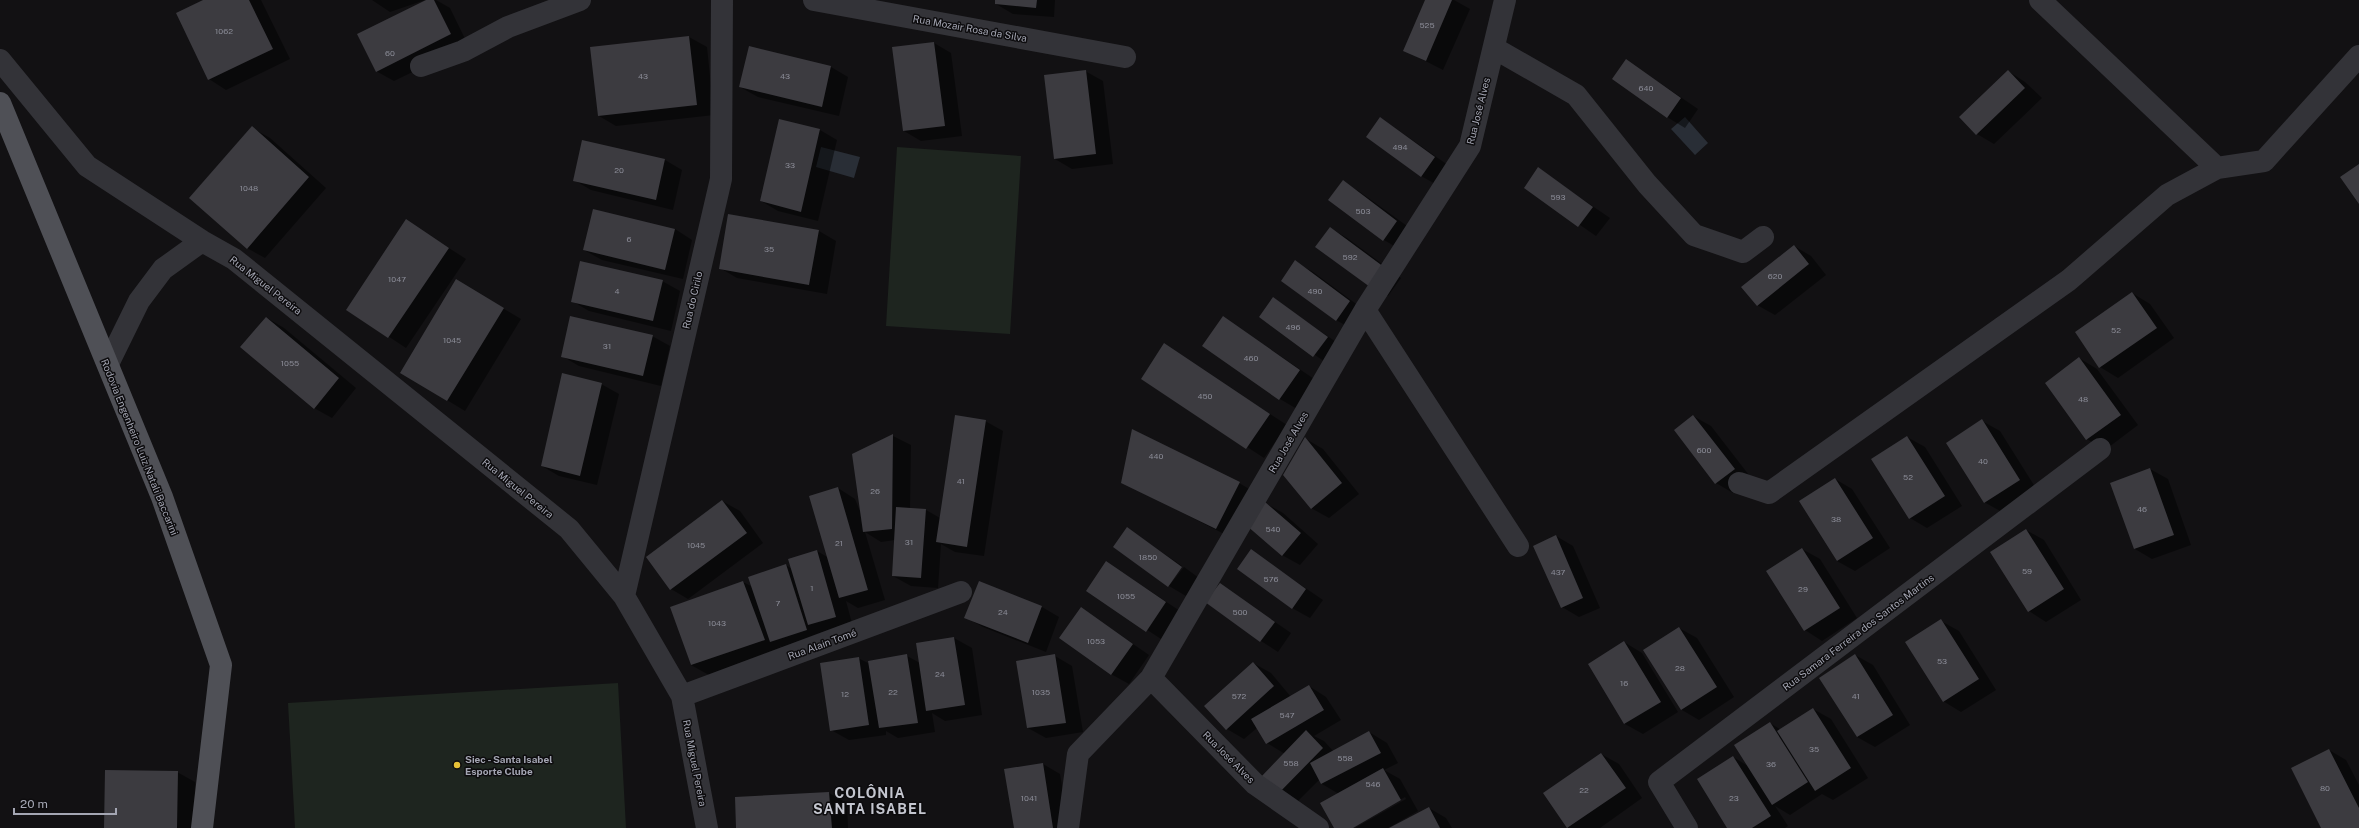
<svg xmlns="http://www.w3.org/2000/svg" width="2359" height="828" viewBox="0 0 2359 828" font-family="'Public Sans',sans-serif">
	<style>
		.green { fill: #1e251f }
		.water { fill: #292e36 }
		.shadow { fill: #0007 }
		.building { fill: #3c3b40 }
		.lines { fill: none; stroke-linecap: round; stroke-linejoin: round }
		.minor { stroke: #333338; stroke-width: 22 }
		.major { stroke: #4f5056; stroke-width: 22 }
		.poi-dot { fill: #e6c036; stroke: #0d0c0e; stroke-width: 1.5 }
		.labels { text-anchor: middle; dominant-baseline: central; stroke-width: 3; stroke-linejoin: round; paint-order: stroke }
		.number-label { font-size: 8px; fill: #8a8b96 }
		.street-label { font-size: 10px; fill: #a4a6b3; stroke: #0d0c0e }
		.poi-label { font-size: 10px; font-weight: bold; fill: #a4a6b3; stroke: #0d0c0e; text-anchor: start }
		.district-label { font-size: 14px; font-weight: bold; letter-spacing: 1px; fill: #c4c6cf; stroke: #0d0c0e }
	</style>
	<rect width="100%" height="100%" fill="#121113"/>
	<!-- green -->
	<path class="green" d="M897 147 1021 156 1010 334 886 326Z
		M618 683 626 828H295L288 703Z"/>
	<!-- water -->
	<path class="water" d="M1685 117 1708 143 1695 155 1671 129Z
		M821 147 860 157 854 178 816 167Z"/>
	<!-- shadow -->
	<path class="shadow" d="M205 0H261L290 59 226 90 209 79Z
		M372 0H425L390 12Z
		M426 0H436L450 8 468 45 394 81 376 71Z
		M996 0H1055L1054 17 1013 14 996 4Z
		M1426 0H1454L1470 9 1443 70 1404 50Z
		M689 37 707 47 714 115 616 126 599 116Z
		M934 43 951 53 962 136 921 141 904 131Z
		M1626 60 1698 109 1685 128 1667 117Z
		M831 67 848 77 839 116 758 97 740 87Z
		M1085 71 1103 81 1113 164 1072 169 1055 159Z
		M2008 71 2025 82 2042 98 1994 144 1977 134Z
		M1381 118 1452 168 1439 186 1421 176Z
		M252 128 270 138 326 188 265 258 247 248Z
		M820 130 837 140 818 221 778 211 761 201Z
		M583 141 665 160 682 170 673 210 591 190 574 180Z
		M1538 169 1610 218 1596 236 1525 187Z
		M1343 182 1360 192 1414 231 1401 250 1384 240Z
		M407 221 466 259 406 348 347 309Z
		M1330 228 1347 238 1401 278 1388 296 1371 286Z
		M675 229 692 240 683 279 602 260 584 250Z
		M819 231 836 241 827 294 737 278 720 268Z
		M1794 246 1811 256 1826 275 1775 315 1757 305Z
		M1295 262 1313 272 1367 312 1354 330 1336 320Z
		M662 281 680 291 671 331 589 311 572 301Z
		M474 291 521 319 465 411 401 372Z
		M2132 293 2150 304 2174 338 2118 378 2100 367 2076 333Z
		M1273 299 1345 348 1331 366 1260 317Z
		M1223 317 1317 381 1297 409 1280 399Z
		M267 318 284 328 356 388 332 418 314 408Z
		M652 336 670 346 661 386 579 366 562 356Z
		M1164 345 1287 425 1264 458 1142 378Z
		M2079 358 2097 369 2138 425 2105 450 2087 439 2046 383Z
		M601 384 619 394 597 485 559 476 542 466Z
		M1693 416 1711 426 1752 479 1733 493 1716 483Z
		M985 421 1003 431 984 556 955 552 941 544 938 588 911 586 893 576 895 540 881 542 865 532 885 600 858 608 846 601 853 627 827 635 821 632 824 640 789 651 780 646 782 650 709 675 691 665 671 607 743 582 753 587 786 565 792 569 817 551 829 558 838 488 855 499 862 516 853 455 893 436 911 445 910 509 926 510 940 518Z
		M1982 421 2000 431 2037 490 2002 512 1984 502Z
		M1907 437 1925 447 1962 506 1927 528 1910 518Z
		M1306 439 1323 449 1359 494 1329 518 1311 508Z
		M2150 469 2168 479 2191 545 2152 559 2135 549 2111 483Z
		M1835 479 1852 489 1890 548 1855 571 1837 561Z
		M1122 482 1239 483 1256 493 1234 539Z
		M722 501 740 511 763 543 688 599 671 589Z
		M1265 503 1283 513 1318 544 1300 565 1282 555Z
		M1128 529 1182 566 1168 586Z
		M2026 530 2044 540 2081 600 2046 622 2029 611Z
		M1556 536 1573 546 1600 608 1579 617 1562 607Z
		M1802 549 1820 559 1857 618 1822 641 1805 630Z
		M1251 551 1323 600 1310 618 1292 608Z
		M1184 567 1199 578 1186 596 1169 586Z
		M1123 573 1183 613 1164 641 1087 590Z
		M979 582 1042 607 1059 617 1046 652 983 627 965 617Z
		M1220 584 1291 633 1278 652 1261 641 1207 602Z
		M1081 608 1149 655 1129 684 1111 674Z
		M1941 621 1959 631 1996 690 1961 712 1943 701Z
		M1679 628 1697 638 1734 697 1699 720 1682 710Z
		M954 638 972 648 982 715 945 721 932 713 935 732 898 738 886 731V735L849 740 831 730 858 658 870 664 907 656 920 663 917 644Z
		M1624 642 1642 653 1678 712 1643 734 1625 724 1589 664Z
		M1855 655 1873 665 1910 725 1875 747 1857 737Z
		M1055 656 1072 666 1083 732 1046 738 1028 728 1017 662Z
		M1253 663 1271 673 1291 697 1309 686 1326 697 1341 720 1314 736 1324 741 1334 752 1369 732 1387 743 1398 763 1384 770 1400 779 1418 811 1388 828H1355L1406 799 1405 797 1351 828H1335L1339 794 1322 784 1320 779 1294 805 1276 795 1285 754 1267 743 1257 728 1244 739 1227 729 1206 706Z
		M1813 709 1831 719 1868 778 1833 800 1822 794 1790 815 1775 806 1788 826 1785 828H1729L1733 757 1748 766 1770 723 1781 730Z
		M2329 750 2346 760 2359 785V828H2322Z
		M1601 754 1619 764 1642 798 1600 828H1568L1544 793Z
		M1043 764 1060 774 1069 828H1015Z
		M177 772 195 782 194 828H105Z
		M829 793 847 803 848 828H737L736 798Z
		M1429 808 1446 818 1452 828H1392Z"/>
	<!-- building -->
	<path class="building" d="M203 0H249L273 49 208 80 176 13Z
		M426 0H434L451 34 376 72 357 34Z
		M995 0H1037L1036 8 995 4Z
		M1425 0H1452L1426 61 1403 51Z
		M689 36 697 105 598 116 590 47Z
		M934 42 945 126 903 131 892 47Z
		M749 46 831 66 822 107 739 87Z
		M1626 59 1681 98 1667 118 1612 79Z
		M1086 70 1096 154 1054 159 1044 75Z
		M2008 70 2025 88 1976 135 1959 117Z
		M1380 117 1435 157 1421 177 1366 137Z
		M779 119 820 129 801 212 760 201Z
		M252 126 309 177 247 249 189 198Z
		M582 140 665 159 656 200 573 181Z
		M2359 164V204L2340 177Z
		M1538 167 1593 207 1578 227 1524 188Z
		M1343 180 1397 221 1383 241 1328 200Z
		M593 209 675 229 665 270 583 250Z
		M728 214 819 230 809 285 719 269Z
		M406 219 449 248 388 338 346 310Z
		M1330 227 1384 267 1370 287 1315 247Z
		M1794 245 1809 264 1757 306 1741 287Z
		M1295 260 1350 301 1336 321 1281 281Z
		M580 261 663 280 653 321 571 302Z
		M456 279 504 308 447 401 400 373Z
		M2132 292 2157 328 2099 368 2075 332Z
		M1273 297 1328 337 1313 357 1259 317Z
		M570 316 653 335 643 376 561 357Z
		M1223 316 1300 370 1279 400 1202 346Z
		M266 317 339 378 314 409 240 347Z
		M1164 343 1270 414 1246 449 1141 379Z
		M2079 357 2121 415 2086 440 2045 383Z
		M562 373 602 383 580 476 541 466Z
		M955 415 986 420 967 547 936 542Z
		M1693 415 1735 469 1715 484 1674 430Z
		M1982 419 2020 480 1984 503 1946 443Z
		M1132 429 1240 482 1216 529 1121 483Z
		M893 434 892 529 863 532 852 454Z
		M1907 436 1945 496 1909 519 1871 459Z
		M1305 437 1342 483 1311 509 1283 475Z
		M2150 468 2174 535 2134 549 2110 483Z
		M1835 478 1873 538 1837 561 1799 501Z
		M838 487 868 590 839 598 809 496Z
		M722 500 747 533 670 590 646 557Z
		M1265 502 1301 533 1282 556 1246 525Z
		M896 507 926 509 921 578 892 576Z
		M1127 527 1182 567 1168 587 1113 547Z
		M2026 529 2064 589 2028 612 1990 552Z
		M1556 535 1583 598 1561 608 1533 546Z
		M1802 548 1840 608 1804 631 1766 571Z
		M1251 549 1306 589 1292 609 1237 569Z
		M817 550 836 617 808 625 788 559Z
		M1106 561 1166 602 1146 632 1086 591Z
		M786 564 807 630 770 642 748 577Z
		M743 581 765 640 691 665 670 607Z
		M979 581 1042 606 1028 643 964 618Z
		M1220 583 1275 622 1260 642 1205 602Z
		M1081 607 1133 644 1111 675 1059 638Z
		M1941 619 1979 679 1943 702 1905 642Z
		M1679 627 1717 687 1681 710 1643 650Z
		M954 637 965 705 926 711 916 643Z
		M1624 641 1661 702 1624 724 1588 664Z
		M907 654 918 723 879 728 868 661Z
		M1055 654 1066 723 1027 728 1016 661Z
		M1855 654 1893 715 1857 737 1819 678Z
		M859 657 869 725 830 731 820 663Z
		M1253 662 1274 686 1226 730 1204 706Z
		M1309 685 1324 710 1266 744 1251 719Z
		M1813 708 1851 768 1815 791 1777 731Z
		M1770 722 1808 782 1772 805 1734 745Z
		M1306 730 1323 748 1276 796 1259 779Z
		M1369 731 1381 753 1321 784 1310 763Z
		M2329 749 2359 808V828H2321L2291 768Z
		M1601 753 1626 788 1567 828 1543 793Z
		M1733 756 1771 816 1752 828H1727L1697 779Z
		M1043 763 1053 828H1014L1004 769Z
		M1383 768 1401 800 1353 828H1334L1320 803Z
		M105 770 178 771 177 828H104Z
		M829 792 832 828H736L735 797Z
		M1429 807 1440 828H1389Z"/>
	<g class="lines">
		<!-- minor -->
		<path class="minor" d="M814 0 1125 57
			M2040 0 2217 168
			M1494 48 1576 95 1647 184 1694 235 1743 252 1763 237
			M0 60 87 166 202 241 234 259 569 529 624 596 682 696 707 828
			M421 66 463 51 508 27 580 0
			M1365 310 1518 546
			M108 364 139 301 163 269 202 241
			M1739 483 1769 493 2069 280 2167 195 2217 168 2264 161 2359 56
			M624 596 721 179 722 0
			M682 696 961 592
			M1068 828 1078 754 1151 678
			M1318 828 1255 784 1151 678 1365 310 1470 146 1505 0
			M1687 828 1659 782 2100 449"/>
		<!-- major -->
		<path class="major" d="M0 103 162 497 221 665 202 828"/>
	</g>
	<!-- markers -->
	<circle class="poi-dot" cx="457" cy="765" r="4"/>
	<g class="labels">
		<!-- number labels -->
		<g class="number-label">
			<text x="1427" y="25">525</text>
			<text x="224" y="31">1062</text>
			<text x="390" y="53">60</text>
			<text x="643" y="76">43</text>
			<text x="785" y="76">43</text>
			<text x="1646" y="88">640</text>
			<text x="1400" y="147">494</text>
			<text x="790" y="165">33</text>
			<text x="619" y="170">20</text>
			<text x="249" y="188">1048</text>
			<text x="1558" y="197">593</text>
			<text x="1363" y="211">503</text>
			<text x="629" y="239">6</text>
			<text x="769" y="249">35</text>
			<text x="1350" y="257">592</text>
			<text x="1775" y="276">620</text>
			<text x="397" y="279">1047</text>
			<text x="617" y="291">4</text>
			<text x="1315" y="291">490</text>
			<text x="1293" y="327">496</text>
			<text x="2116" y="330">52</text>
			<text x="452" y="340">1045</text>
			<text x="607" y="346">31</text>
			<text x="1251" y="358">460</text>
			<text x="290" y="363">1055</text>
			<text x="1205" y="396">450</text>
			<text x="2083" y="399">48</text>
			<text x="1704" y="450">600</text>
			<text x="1156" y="456">440</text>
			<text x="1983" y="461">40</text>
			<text x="1908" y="477">52</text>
			<text x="961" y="481">41</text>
			<text x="875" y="491">26</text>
			<text x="2142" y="509">46</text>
			<text x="1836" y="519">38</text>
			<text x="1273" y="529">540</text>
			<text x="909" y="542">31</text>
			<text x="839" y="543">21</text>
			<text x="696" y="545">1045</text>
			<text x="1148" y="557">1850</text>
			<text x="2027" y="571">59</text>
			<text x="1558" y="572">437</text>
			<text x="1271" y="579">576</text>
			<text x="812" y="588">1</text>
			<text x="1803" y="589">29</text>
			<text x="1126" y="596">1055</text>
			<text x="778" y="603">7</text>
			<text x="1003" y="612">24</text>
			<text x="1240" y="612">500</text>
			<text x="717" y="623">1043</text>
			<text x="1096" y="641">1053</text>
			<text x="1942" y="661">53</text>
			<text x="1680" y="668">28</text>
			<text x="940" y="674">24</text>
			<text x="1624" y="683">16</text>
			<text x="893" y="692">22</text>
			<text x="1041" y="692">1035</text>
			<text x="845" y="694">12</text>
			<text x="1239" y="696">572</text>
			<text x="1856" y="696">41</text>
			<text x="1287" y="715">547</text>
			<text x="1814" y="749">35</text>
			<text x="1345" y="758">558</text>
			<text x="1291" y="763">558</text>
			<text x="1771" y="764">36</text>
			<text x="1373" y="784">546</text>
			<text x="2325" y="788">80</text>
			<text x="1584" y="790">22</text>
			<text x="1029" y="798">1041</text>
			<text x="1734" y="798">23</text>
		</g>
		<!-- street labels -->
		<g class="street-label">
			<text transform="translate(970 28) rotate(10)">Rua Mozair Rosa da Silva</text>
			<text transform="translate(1478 111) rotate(-76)">Rua José Alves</text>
			<text transform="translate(266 285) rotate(38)">Rua Miguel Pereira</text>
			<text transform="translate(692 300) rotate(-77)">Rua do Cirilo</text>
			<text transform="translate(1288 442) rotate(-60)">Rua José Alves</text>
			<text transform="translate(140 447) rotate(68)">Rodovia Engenheiro Luiz Natali Baccarini</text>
			<text transform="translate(518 488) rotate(39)">Rua Miguel Pereira</text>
			<text transform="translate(1858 632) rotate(-37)">Rua Samara Ferreira dos Santos Martins</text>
			<text transform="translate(822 644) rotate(-20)">Rua Alain Tomé</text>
			<text transform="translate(1229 757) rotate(45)">Rua José Alves</text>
			<text transform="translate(695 763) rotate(79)">Rua Miguel Pereira</text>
		</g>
		<!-- poi labels -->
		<g class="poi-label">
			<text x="465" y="759">Siec - Santa Isabel<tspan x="465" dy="12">Esporte Clube</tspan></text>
		</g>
		<!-- district labels -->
		<g class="district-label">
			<text x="870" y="793">COLÔNIA<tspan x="870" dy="16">SANTA ISABEL</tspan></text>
		</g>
	</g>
	<!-- scale -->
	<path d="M14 808v6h102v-6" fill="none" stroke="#a4a6b3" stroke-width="2"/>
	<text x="20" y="808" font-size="12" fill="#a4a6b3" stroke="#0d0c0e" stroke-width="3" paint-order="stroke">20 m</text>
</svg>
